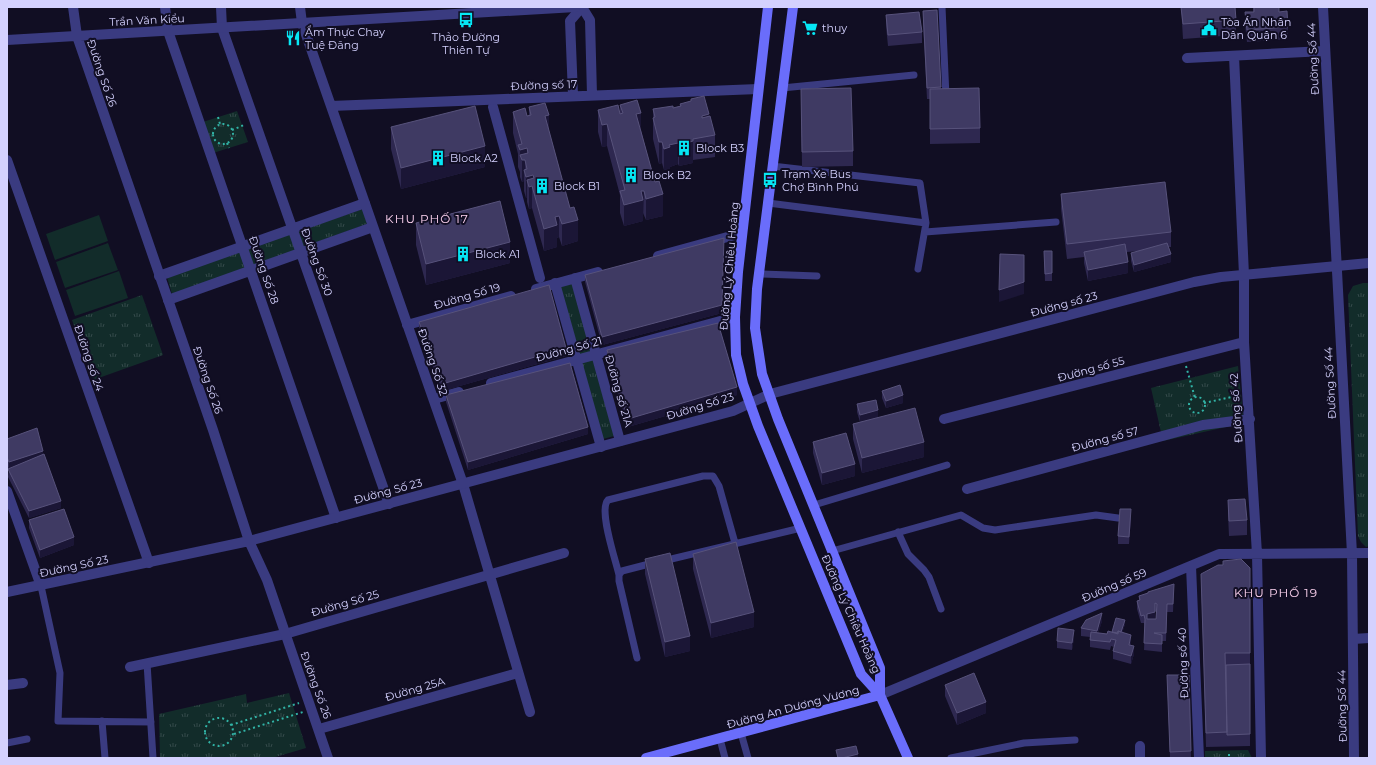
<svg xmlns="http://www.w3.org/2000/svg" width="1376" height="765" viewBox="0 0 1376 765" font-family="Montserrat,sans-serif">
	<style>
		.grass { fill: url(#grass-tufts) }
		.pitch { fill: #122c2a }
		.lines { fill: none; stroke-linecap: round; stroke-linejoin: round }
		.path { stroke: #31b2a5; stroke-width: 2; stroke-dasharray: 2 3; stroke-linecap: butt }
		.service { stroke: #3a3b80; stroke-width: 7 }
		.pedestrian { stroke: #3a3b80; stroke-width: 10 }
		.minor { stroke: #3a3b80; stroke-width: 10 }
		.tertiary { stroke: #3a3b80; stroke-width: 10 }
		.secondary { stroke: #6a6dfb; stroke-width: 10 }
		.wall { fill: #2e2850; fill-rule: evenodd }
		.shaded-wall { fill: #1b1636 }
		.building { fill: #3f3a63; stroke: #57527b; fill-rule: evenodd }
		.labels { text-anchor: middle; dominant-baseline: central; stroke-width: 4; stroke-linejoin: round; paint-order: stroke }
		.street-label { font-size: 11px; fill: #d4d1fe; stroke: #110e23 }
		.poi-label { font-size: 11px; fill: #d4d1fe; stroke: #110e23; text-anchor: start }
		.neighbourhood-label { font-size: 12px; letter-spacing: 1px; fill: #fed3f0; stroke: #110e23 }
	</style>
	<defs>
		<pattern id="grass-tufts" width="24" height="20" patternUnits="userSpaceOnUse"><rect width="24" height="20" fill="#122c2a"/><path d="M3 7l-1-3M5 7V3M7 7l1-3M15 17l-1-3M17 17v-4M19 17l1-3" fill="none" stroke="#344a4a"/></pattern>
	</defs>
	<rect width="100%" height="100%" fill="#110e23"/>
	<!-- grass -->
	<path class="grass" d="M237 111 248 142 213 153 203 122Z
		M363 209 367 224 303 247 298 231Z
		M290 234 296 250 253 265 247 249Z
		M240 252 245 268 172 294 167 277Z
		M572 283 591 351 580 355 560 286Z
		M1363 283H1369V546L1366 547 1361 542 1358 536 1348 295 1353 286Z
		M142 295 163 355 93 380 72 320Z
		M593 360 614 436 603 439 581 362Z
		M1238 366 1244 423 1163 441 1151 388Z
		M289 693 306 748 272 758H160L159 714 246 694 247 703Z
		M1248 750 1252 758H1205V751Z"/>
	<!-- pitch -->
	<path class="pitch" d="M99 215 108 241 55 260 46 234Z
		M108 243 118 270 65 288 56 262Z
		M119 271 128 298 75 316 66 290Z"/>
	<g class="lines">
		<!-- path -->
		<path class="path" d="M218 117 220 124
			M213 134a10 10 0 1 1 20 0a10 10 0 1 1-20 0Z
			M232 130 244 125
			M227 143 229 148
			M1186 366 1195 398
			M1189 405a8 8 0 1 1 16 0a8 8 0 1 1-16 0Z
			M1204 403 1236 396
			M205 732a14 14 0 1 1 28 0a14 14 0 1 1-28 0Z
			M231 725 299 703
			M234 734 303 712
			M1229 754V758"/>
		<!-- service -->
		<path class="service" d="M942 7 946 97
			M782 88 914 75
			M772 166 920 183 926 223 918 269
			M768 203 926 223
			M925 232 1056 222
			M759 274 817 276
			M814 505 947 465
			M898 532 908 554 924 570 929 577 941 609
			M832 551 961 515 983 528 995 530 1096 515 1118 518
			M663 561 801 528
			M619 575C616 561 598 510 608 500L703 476H713L719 486 735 543
			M41 586 60 673 58 721 151 722
			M637 658 619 581V575L622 571 653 563
			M147 663 153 758
			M102 721 105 758
			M741 733 748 758
			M720 739 725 758
			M7 743 27 739
			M951 758 1024 743 1075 740"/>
		<!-- pedestrian -->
		<path class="pedestrian" d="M493 107 540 278"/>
		<!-- minor -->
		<path class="minor" d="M165 7 168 31 336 518
			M221 7 222 28 389 504
			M300 7 302 23 463 484 530 712
			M582 7 590 20 592 95
			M1323 7 1352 554 1354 758
			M1234 56 1244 275V342L1257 554 1261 758
			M1187 58 1325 51
			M573 95 570 21 582 7
			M331 106 758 89
			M7 160 149 563
			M658 256 742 233
			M159 276 365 203
			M575 278 620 441
			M555 283 601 447
			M536 289 598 272
			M168 300 373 227
			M407 325 511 296
			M491 383 735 317
			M434 399 459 392
			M944 419 1244 342
			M967 489 1203 425 1250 419
			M7 491 41 586
			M1191 566 1199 758
			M1353 639 1369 638
			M130 667 285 634 564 553
			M7 685 23 683
			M880 695 1219 554 1369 553
			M319 729 518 673
			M1140 746V758"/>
		<!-- tertiary -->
		<path class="tertiary" d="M73 7 77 36 213 430 249 541 267 580 328 758
			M7 40 576 7
			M7 592 249 541 733 411 770 394 1194 282 1221 277 1369 263"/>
		<!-- secondary -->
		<path class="secondary" d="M768 7 738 272 735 317 736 355 743 384 758 426 861 674 880 695 908 758
			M793 7 757 289 755 328 762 374 778 419 880 668V695
			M646 758 880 695"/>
	</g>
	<!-- wall -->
	<path class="wall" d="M1181 7H1235L1236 20V35L1183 39Z
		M1253 7H1279V12L1288 27V39L1247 42 1245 24V12H1253Z
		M937 10 941 89 980 128V143L930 144V99H927L923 22V11Z
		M886 15 922 32V43L888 46 886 26Z
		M801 89 853 151V166L802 167Z
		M691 99 709 116 715 135V157L693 160V163L679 166 678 164 670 167V169L664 170 662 163 659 164 653 139V109L673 108 680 106V104L691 101Z
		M620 105 641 130 663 216 646 220 643 213V221L624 226 620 213V195L607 146 602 147 598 132V110L620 114Z
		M529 107 549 131 578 241 562 246 559 237 557 238V247L544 251 532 208 529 209 527 202V198H526L524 191V181L522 182 520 177V172L518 167V154L513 133V112L527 116H529Z
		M391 127 485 167 401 189 391 149Z
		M1061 194 1171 232V247H1169L1171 262 1134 272 1131 261V253L1140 251 1127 252 1128 273 1088 281 1084 263V257L1067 259 1061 209Z
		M416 223 510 263 426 285 416 245Z
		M1044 251H1052V281H1045Z
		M585 275 722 313 602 345 585 282Z
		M419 322 566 356 442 391 419 330Z
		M607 350 737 395 628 427 607 358Z
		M882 391 903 403 886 408 882 398Z
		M446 395 588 434 468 470 446 402Z
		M857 404 878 418 924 457 862 473 853 439V424L873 419 860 422 857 412Z
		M7 439 43 454 61 508 29 518 8 477 9 469 7 465Z
		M813 442 855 476 822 485 813 453Z
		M1228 500 1247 520V535L1229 536 1228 515Z
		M1131 517 1129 544H1118V536Z
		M29 520 74 545 40 558 29 528Z
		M693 554 754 627 711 638 693 569Z
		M645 559 690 651 665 657 645 574Z
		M1250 568V746L1206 747 1201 574Z
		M1174 584 1173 612H1167L1166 641H1162V652L1144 650 1145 626 1144 623H1141L1137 609V601H1139V596ZM1155 611H1157L1156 619H1155Z
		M1102 621 1098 633 1107 634 1112 632 1125 624 1122 633 1131 643V645L1134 654 1131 664 1113 659V651L1114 647 1111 646 1110 650 1090 647V637L1081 636V628Z
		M1074 638 1072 650 1057 648V641Z
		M1167 675H1189L1191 758H1170Z
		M945 685 986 713 957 725 945 696Z"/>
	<!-- shaded-wall -->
	<path class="shaded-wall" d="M641 113V135L636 114Z
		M709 114V136L702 116Z
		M549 115V136L545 116Z
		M607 124V146L602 147V125Z
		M693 139V163L679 166V145Z
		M659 142H662V163L659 164Z
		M678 143V164L670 167V169L664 170V149L669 145Z
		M485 146V167L401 189V168Z
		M527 148V167L525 160V173L524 171V181L522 182V160L520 155V172V150Z
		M533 175V190L532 186V208L529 209V187L527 180V198H526V177Z
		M641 191H644L643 221 624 226V205Z
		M663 194V216L646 220V199Z
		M559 216V237L557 238V247L544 251V229L555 217Z
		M578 220V241L562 246V224Z
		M510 242V263L426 285V264Z
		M724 246 722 313 602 345V337Z
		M1171 254V262L1134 272V265Z
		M1128 262V273L1088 281V270Z
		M1024 282V294L999 302V290Z
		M566 348V356L442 391V384Z
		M737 387V395L628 427V419Z
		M903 395V403L886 408V401Z
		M878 410V418L860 422V415Z
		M588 427V434L468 470V462Z
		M924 442V457L862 473V458Z
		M43 451V459L9 470V462Z
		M855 464V476L822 485V473Z
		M61 501V508L29 518V511Z
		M1131 509V517L1129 544V537Z
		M74 537V545L40 558V550Z
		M754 612V627L711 638V623Z
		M1155 612V619L1147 621V614Z
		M1102 613V621L1097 638V631Z
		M1125 620V624L1121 638V634Z
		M1074 630V638L1072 650V643Z
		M1131 635V643L1129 652V645Z
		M690 636V651L665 657V642Z
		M1134 646V654L1131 664V656Z
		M986 702V713L957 725V713Z
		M858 754V758H842Z"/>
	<!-- building -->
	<path class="building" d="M1181 7H1235L1236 20 1183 24Z
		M1254 7H1279V12L1287 11 1288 27 1247 30 1245 12H1254Z
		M937 10 941 87 927 88 923 11Z
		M919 12 922 32 888 35 886 15Z
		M851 88 853 151 802 152 801 89Z
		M979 88 980 128 930 129V89Z
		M704 96 709 114 702 116V118L710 116 715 135 693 139V141L679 145 678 143 669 145 670 147 664 149 662 142H659L653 118 655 117 653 109 673 106V108L681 106 680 104 691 101V99Z
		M637 100 641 113 636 114 655 182 659 181 663 194 646 199 644 191H641L643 200 624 205 620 191 625 190 607 124 602 125 598 110 618 105 620 114 623 113 620 105Z
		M545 103 549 115 545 116 570 208 574 207 578 220 562 224 559 216 555 217 557 225 544 229 532 186 529 187 527 180 534 178 533 175 526 177 524 170 527 169 525 160H522L520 155 528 153 527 148 520 150 518 145 522 144 513 112 525 108 527 116 531 115 529 107Z
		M475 106 485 146 401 168 391 127Z
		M1165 182 1171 232 1067 244 1061 194Z
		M500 201 510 242 426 264 416 223Z
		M724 238 722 305 602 337 585 275Z
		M1167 243 1171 254 1134 265 1131 253Z
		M1125 244 1128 262 1088 270 1084 252Z
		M1044 251H1052V273L1045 274Z
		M1000 254 1024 255V282L999 290Z
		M549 285 566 348 442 384 419 322Z
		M718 323 737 387 628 419 607 350Z
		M570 363 588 427 468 462 446 395Z
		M900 385 903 395 886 401 882 391Z
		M876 400 878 410 860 415 857 404Z
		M915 408 924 442 862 458 853 424Z
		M37 428 43 451 9 462 7 457V439Z
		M846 433 855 464 822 473 813 442Z
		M44 454 61 501 29 511 8 469Z
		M1245 499 1247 520 1229 521 1228 500Z
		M64 509 74 537 40 550 29 520Z
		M1120 509H1131L1129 537 1118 536Z
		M736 542 754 612 711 623 693 554Z
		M670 553 690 636 665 642 645 559Z
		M1241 559 1250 568V653H1225L1227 732 1206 733 1201 574 1218 565H1223V561Z
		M1174 584 1173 604H1167L1166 633H1154L1162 635V644L1144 643 1145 619 1144 615 1141 616 1137 601 1140 600 1139 596 1148 593V592ZM1155 603 1157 604 1156 619H1147V614L1155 612Z
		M1102 613 1097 631 1081 628 1086 620Z
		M1116 618 1125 620 1121 632 1118 631V633L1112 632Z
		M1058 628 1074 630 1072 643 1057 641Z
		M1108 631 1118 634V631L1131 635 1129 645 1134 646 1131 656 1113 651 1116 640 1111 639 1110 642 1090 640 1091 632 1107 634Z
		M1250 664V734L1227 735 1226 665Z
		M974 673 986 702 957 713 945 685Z
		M1167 675H1189L1191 751 1170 752Z
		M856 746 858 754 842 758H838L836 750Z"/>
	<!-- icons -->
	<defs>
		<symbol id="bus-bare" viewBox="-9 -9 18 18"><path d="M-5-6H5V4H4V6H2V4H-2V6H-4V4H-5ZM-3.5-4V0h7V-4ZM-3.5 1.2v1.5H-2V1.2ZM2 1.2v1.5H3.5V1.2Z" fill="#06e7f5" stroke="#110e23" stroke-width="2.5" paint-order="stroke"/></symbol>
		<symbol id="supermarket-bare" viewBox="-9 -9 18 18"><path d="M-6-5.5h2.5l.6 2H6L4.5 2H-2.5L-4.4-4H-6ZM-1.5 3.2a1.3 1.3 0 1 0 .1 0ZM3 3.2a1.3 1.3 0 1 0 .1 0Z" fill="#06e7f5" stroke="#110e23" stroke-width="2.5" paint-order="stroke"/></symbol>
		<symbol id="civic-bare" viewBox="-9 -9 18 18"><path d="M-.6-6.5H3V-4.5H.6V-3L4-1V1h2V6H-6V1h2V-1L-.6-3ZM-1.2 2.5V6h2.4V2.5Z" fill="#06e7f5" stroke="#110e23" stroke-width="2.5" paint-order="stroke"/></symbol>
		<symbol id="restaurant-bare" viewBox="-9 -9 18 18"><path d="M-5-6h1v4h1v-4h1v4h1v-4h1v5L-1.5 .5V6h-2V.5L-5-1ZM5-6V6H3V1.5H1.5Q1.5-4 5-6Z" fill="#06e7f5" stroke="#110e23" stroke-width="2.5" paint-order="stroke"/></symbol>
		<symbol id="building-bare" viewBox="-9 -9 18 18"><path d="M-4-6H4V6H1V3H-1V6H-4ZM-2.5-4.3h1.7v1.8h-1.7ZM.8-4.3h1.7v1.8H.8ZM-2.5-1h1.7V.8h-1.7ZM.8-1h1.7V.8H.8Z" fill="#06e7f5" stroke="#110e23" stroke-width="2.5" paint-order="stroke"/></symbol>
	</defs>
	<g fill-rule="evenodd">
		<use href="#bus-bare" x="455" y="9" width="22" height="22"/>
		<use href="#supermarket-bare" x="799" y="17" width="22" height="22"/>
		<use href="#civic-bare" x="1198" y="17" width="22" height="22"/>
		<use href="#restaurant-bare" x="282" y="27" width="22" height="22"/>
		<use href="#building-bare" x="673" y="137" width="22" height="22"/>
		<use href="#building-bare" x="427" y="147" width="22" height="22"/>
		<use href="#building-bare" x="620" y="164" width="22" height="22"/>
		<use href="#bus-bare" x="759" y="169" width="22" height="22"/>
		<use href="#building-bare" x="531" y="175" width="22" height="22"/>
		<use href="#building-bare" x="452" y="243" width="22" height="22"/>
	</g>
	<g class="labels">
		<!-- street labels -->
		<g class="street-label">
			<text transform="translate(147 20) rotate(-3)">Trần Văn Kiểu</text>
			<text transform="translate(1313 59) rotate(-93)">Đường Số 44</text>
			<text transform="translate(102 73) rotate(71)">Đường Số 26</text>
			<text transform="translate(544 85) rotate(-2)">Đường số 17</text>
			<text transform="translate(317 262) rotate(70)">Đường Số 30</text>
			<text transform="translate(729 266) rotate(-85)">Đường Lý Chiêu Hoàng</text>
			<text transform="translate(264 270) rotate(71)">Đường Số 28</text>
			<text transform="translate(467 296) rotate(-16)">Đường Số 19</text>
			<text transform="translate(1064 304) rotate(-15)">Đường số 23</text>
			<text transform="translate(569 349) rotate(-15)">Đường Số 21</text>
			<text transform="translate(89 358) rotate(71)">Đường số 24</text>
			<text transform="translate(433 362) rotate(71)">Đường Số 32</text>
			<text transform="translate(1091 369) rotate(-15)">Đường số 55</text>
			<text transform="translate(208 380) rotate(71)">Đường Số 26</text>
			<text transform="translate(1330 383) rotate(-93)">Đường Số 44</text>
			<text transform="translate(619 391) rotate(74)">Đường số 21A</text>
			<text transform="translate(700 406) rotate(-17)">Đường Số 23</text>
			<text transform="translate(1236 408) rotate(-94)">Đường số 42</text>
			<text transform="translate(1105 439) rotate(-15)">Đường số 57</text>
			<text transform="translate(388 491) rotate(-15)">Đường Số 23</text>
			<text transform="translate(74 566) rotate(-12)">Đường Số 23</text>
			<text transform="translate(1114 585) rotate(-23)">Đường số 59</text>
			<text transform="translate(345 603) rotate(-16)">Đường Số 25</text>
			<text transform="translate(851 614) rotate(66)">Đường Lý Chiêu Hoàng</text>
			<text transform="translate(1183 663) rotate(-92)">Đường số 40</text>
			<text transform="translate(316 685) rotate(70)">Đường Số 26</text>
			<text transform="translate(415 689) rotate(-16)">Đường 25A</text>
			<text transform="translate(1342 706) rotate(-91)">Đường Số 44</text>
			<text transform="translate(793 707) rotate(-15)">Đường An Dương Vương</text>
		</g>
		<!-- poi labels -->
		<g class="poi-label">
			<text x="1221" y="22">Tòa Án Nhân<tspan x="1221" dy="13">Dân Quận 6</tspan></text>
			<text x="822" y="28">thuy</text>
			<text x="305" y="32">Ẩm Thực Chay<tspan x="305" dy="13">Tuệ Đăng</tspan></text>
			<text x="466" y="37" text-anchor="middle">Thảo Đường<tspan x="466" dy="13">Thiên Tự</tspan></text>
			<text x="696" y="148">Block B3</text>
			<text x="450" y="158">Block A2</text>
			<text x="782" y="174">Trạm Xe Bus<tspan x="782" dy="13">Chợ Bình Phú</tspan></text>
			<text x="643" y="175">Block B2</text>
			<text x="554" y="186">Block B1</text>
			<text x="475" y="254">Block A1</text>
		</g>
		<!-- neighbourhood labels -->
		<g class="neighbourhood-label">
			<text x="427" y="218">KHU PHỐ 17</text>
			<text x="1276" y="592">KHU PHỐ 19</text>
		</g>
	</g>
	<!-- border -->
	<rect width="1376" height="765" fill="none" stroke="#d4d1fe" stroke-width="16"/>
</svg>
